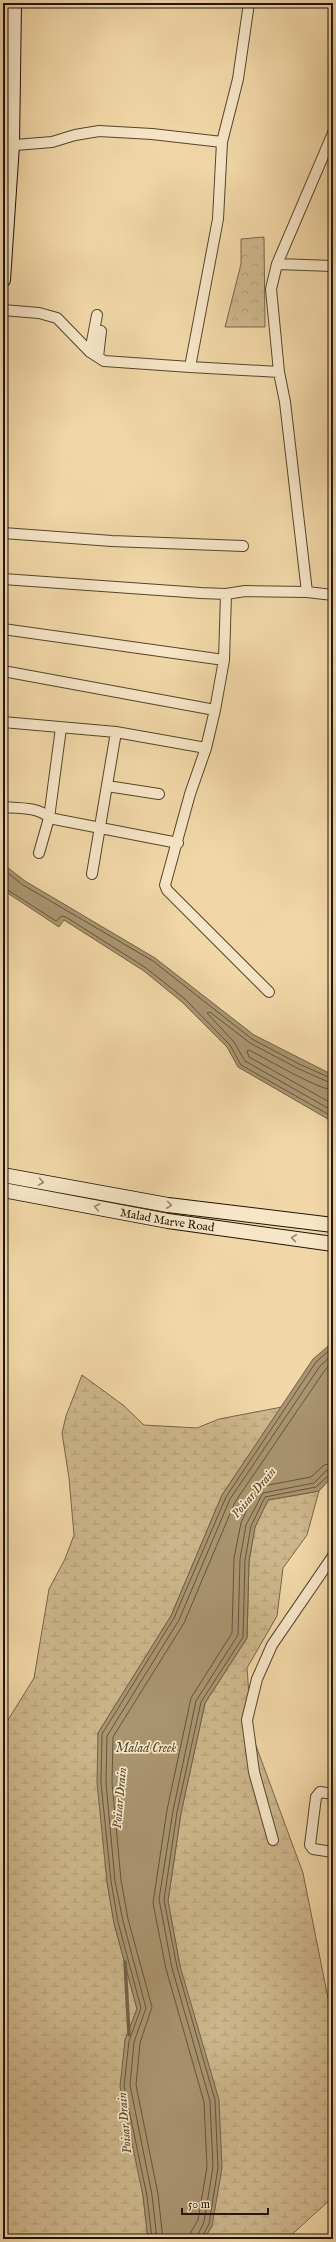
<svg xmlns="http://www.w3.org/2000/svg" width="336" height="2242" viewBox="0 0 336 2242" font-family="'IM FELL English',serif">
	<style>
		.forest { fill: url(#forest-crowns); stroke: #766548 }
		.wetland { fill: url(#wetland-marsh); stroke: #766548 }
		.water { fill: #aa9570; stroke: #726145 }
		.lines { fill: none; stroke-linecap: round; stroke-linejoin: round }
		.shore { stroke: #64543a; stroke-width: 1 }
		.stream { stroke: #726145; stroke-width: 3.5 }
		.minor-casing { stroke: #54452d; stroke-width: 12 }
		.secondary-casing { stroke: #1f1404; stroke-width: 16 }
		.minor { stroke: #f6e5c6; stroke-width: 10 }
		.secondary { stroke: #f6e5c6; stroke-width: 14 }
		.oneway { stroke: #95876f }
		.labels { text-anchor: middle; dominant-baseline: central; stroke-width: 3.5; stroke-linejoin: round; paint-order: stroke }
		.street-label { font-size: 12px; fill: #1f1404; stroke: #f6e5c6 }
		.water-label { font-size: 13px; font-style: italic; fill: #57482f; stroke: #f6e5c6 }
	</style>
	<defs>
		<pattern id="forest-crowns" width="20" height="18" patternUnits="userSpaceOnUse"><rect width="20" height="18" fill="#cdb68b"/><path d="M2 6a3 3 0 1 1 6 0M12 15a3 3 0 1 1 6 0" fill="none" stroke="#b09c76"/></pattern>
		<pattern id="wetland-marsh" width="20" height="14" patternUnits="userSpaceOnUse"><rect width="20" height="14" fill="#cdb68b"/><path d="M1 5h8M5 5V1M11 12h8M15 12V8" fill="none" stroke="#b09c76"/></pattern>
	</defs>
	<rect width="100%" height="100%" fill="#f1d7a7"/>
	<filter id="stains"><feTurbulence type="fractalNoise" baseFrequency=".005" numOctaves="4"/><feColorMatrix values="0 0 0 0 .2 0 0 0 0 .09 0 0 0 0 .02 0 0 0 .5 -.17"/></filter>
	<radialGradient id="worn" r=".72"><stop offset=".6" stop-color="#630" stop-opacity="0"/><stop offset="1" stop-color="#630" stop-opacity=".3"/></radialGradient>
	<!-- forest -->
	<path class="forest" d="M264 237 265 327H225L241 264V239Z"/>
	<!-- wetland -->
	<path class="wetland" d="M82 1375 123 1405 144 1425 197 1428 219 1419 282 1407 222 1495 171 1616 98 1733 107 1882 114 1923 137 2009 125 2040 148 2239H3V1728L34 1678 49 1589 65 1559 74 1535 69 1478 62 1433 66 1416Z
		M319 1491 307 1535 283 1568 277 1616 247 1668 252 1735 303 1873 333 2023V2197L287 2239H204L212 2226 180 1966 168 1901 181 1813 205 1703 247 1638 249 1561 255 1527 268 1500Z"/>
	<!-- water -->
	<path class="water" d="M3 864 25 881 155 958 254 1035 333 1075V1122L238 1067 227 1047 182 1002 144 971 64 920 59 927 3 890Z
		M333 1342V1476L319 1491 268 1500 255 1527 249 1561 247 1638 205 1703 181 1813 168 1901 180 1966 219 2100 222 2168 212 2226 204 2239H148L143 2196 120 2086 125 2040 137 2009 114 1923 107 1882 97 1783 98 1733 171 1616 222 1495 313 1359Z"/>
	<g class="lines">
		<!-- shore -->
		<path class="shore" d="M3 869 23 885 153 961 252 1039 299 1064 333 1079
			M3 887 56 921 62 916 66 917 146 968 185 999 230 1045 241 1065 333 1117
			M333 1084 297 1068 250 1043 210 1012 207 1013 234 1042 245 1061 333 1111
			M333 1090C317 1089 267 1059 249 1050L247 1051 249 1057 333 1104
			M152 2239 147 2196 124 2086 129 2041 141 2008 118 1922 111 1881 101 1783 102 1734 174 1618 226 1497 316 1362 333 1347
			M157 2239 152 2195 130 2085 134 2042 146 2008 123 1921 115 1881 106 1783 107 1736 179 1620 230 1499 320 1366 333 1354
			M163 2239 158 2194 136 2085 140 2043 152 2007 128 1919 121 1880 112 1783 113 1737 184 1623 235 1502 325 1370 333 1362
			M190 2239 191 2232 198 2220 207 2167 204 2102 166 1969 153 1903 167 1810 191 1698 232 1633 234 1558 241 1523 254 1494 263 1486 311 1477 324 1465 333 1463
			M196 2239 204 2222 213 2167 210 2101 172 1968 159 1899 173 1811 196 1701 238 1635 240 1559 246 1525 263 1493 314 1483 326 1471 333 1469
			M201 2239 209 2224 218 2168 215 2100 177 1967 164 1900 177 1812 201 1702 243 1637 245 1560 251 1526 265 1497 316 1487 329 1475 333 1474"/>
		<!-- stream -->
		<path class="stream" d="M125 1962 129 2035"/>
		<defs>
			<path id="minor" d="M3 146 52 142 75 135 99 131 152 134 222 142
				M277 264 333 133
				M333 266 277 264 271 289 279 372 285 402 307 592 333 595
				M3 310 39 313 57 318 90 352 104 361 190 367 218 219 222 142 238 79 249 3
				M90 352 97 315
				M98 357 101 331
				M190 367 279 372
				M3 533 112 541 243 546
				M3 579 201 593 226 594 245 591 307 592
				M226 594 224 660 215 710 206 748 190 794 165 885 167 890 269 992
				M3 629 224 660
				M3 671 215 710
				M3 722 116 732 206 748
				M107 786 159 794
				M3 807C17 808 40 807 49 818L178 843
				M39 853 49 818 61 728
				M92 874 116 732
				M333 1794 320 1792 316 1797 310 1845 313 1849 333 1852
				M273 1840 254 1772 247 1720 257 1679 272 1645 333 1556"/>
			<g id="secondary">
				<path d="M3 280 12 145 14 3"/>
				<path d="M3 1175 168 1205 333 1225"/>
				<path id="s1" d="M3 1190 168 1221 333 1244"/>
			</g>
		</defs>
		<!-- minor casing -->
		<use href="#minor" class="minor-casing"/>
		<!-- secondary casing -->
		<use href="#secondary" class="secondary-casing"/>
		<!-- minor -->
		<use href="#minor" class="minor"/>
		<!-- secondary -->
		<use href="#secondary" class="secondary"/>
	</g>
	<!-- one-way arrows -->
	<defs><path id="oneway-chevron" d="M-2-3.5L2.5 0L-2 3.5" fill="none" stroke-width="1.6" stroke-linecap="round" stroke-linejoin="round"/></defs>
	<g class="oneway">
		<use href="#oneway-chevron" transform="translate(41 1182) rotate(10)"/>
		<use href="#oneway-chevron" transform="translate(169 1205) rotate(8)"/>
		<use href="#oneway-chevron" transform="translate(97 1207) rotate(-169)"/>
		<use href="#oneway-chevron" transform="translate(294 1238) rotate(-172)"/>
	</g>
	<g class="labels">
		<!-- street labels -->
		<g class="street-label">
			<text stroke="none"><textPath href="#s1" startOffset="167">Malad Marve Road</textPath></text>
		</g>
		<!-- water labels -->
		<g class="water-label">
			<text transform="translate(254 1493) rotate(-50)">Poisar Drain</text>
			<text x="146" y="1748">Malad Creek</text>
			<text transform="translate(120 1798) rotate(-85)">Poisar Drain</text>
			<text transform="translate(125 2123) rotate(-95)">Poisar Drain</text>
		</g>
	</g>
	<!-- margin -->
	<rect width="336" height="2242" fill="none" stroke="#f1d7a7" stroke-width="16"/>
	<rect x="4" y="4" width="328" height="2234" fill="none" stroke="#1f1404" stroke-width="2"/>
	<rect x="8" y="8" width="320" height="2226" fill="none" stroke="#1f1404"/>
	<!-- scale -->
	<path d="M182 2208v6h86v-6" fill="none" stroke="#1f1404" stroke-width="2"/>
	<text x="188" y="2208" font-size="12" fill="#1f1404" stroke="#f6e5c6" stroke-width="3" paint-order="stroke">50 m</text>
	<rect width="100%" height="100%" filter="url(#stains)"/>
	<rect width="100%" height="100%" fill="url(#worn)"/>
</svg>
